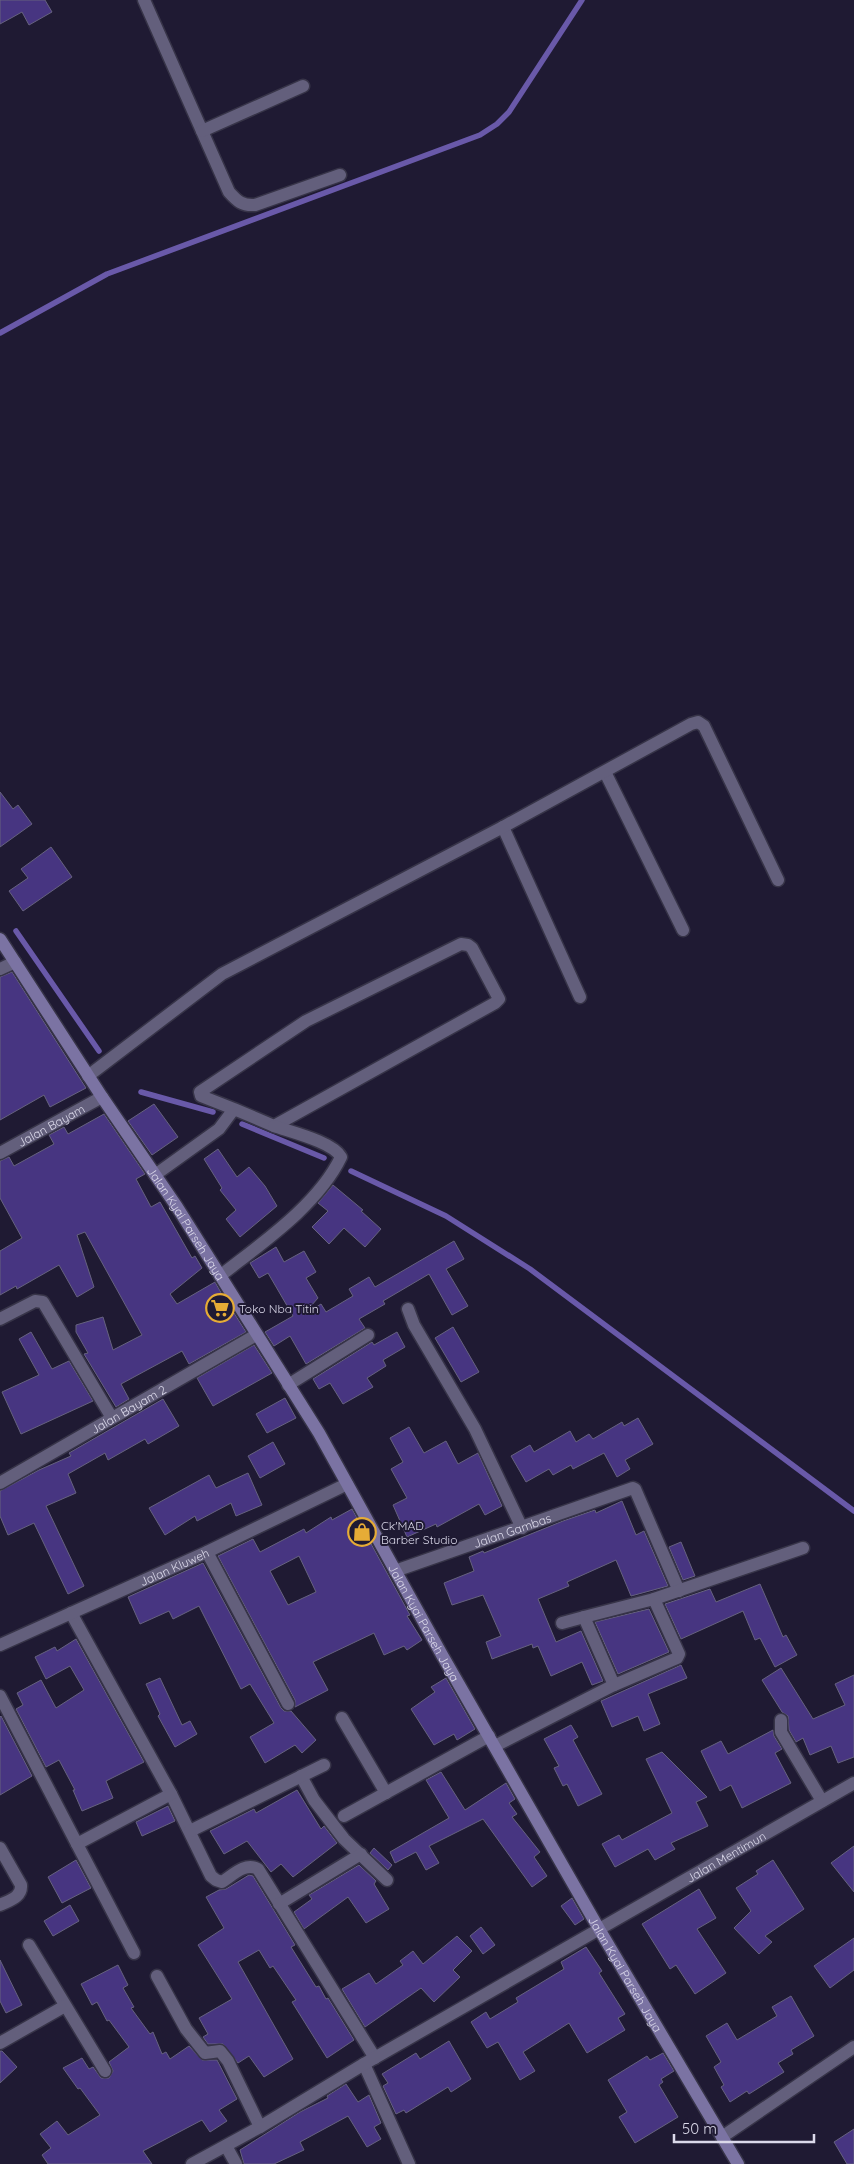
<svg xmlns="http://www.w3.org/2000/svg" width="854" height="2164" viewBox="0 0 854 2164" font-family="Quicksand,sans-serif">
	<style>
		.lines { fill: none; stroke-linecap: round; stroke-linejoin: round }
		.stream { stroke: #6959a9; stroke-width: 5.5 }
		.building { fill: #473581; stroke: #66627f; fill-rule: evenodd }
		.street-casing { stroke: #373448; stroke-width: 15 }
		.secondary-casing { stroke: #373448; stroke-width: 15 }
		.street { stroke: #635f7c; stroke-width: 12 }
		.secondary { stroke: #7b73a3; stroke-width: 12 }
		.labels { text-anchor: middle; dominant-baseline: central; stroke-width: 4; stroke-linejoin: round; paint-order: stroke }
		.street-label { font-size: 12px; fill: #dbd9ea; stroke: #1f1a33 }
		.poi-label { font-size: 12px; fill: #dbd9ea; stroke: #1f1a33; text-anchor: start }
	</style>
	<rect width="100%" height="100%" fill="#1f1a33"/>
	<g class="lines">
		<!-- stream -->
		<path class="stream" d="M0 333 107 274 480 135 497 124 509 112 582 0
			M16 931 99 1051
			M141 1092 213 1112
			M242 1124 324 1158
			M351 1171 446 1216 530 1269 854 1511"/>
	</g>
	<!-- building -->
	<path class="building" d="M0 0H45L52 12 29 25 22 12 0 24Z
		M0 792 13 809 18 805 32 824 0 847Z
		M51 847 72 877 23 911 9 891 28 878 21 869Z
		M12 972 86 1088 50 1107 44 1095 0 1120V977Z
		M154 1104 178 1137 152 1155 128 1121Z
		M104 1114 145 1174 136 1179 151 1207 160 1202 192 1258 195 1256 202 1268 170 1294 177 1304 215 1282 233 1314 234 1313 246 1332 189 1364 182 1351 121 1384 129 1399 116 1407 84 1354 88 1353 76 1332V1325L103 1317 113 1350 142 1335 85 1232 77 1235 94 1287 77 1297 59 1265 17 1289 16 1286 0 1295V1251L22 1238 0 1198V1161L9 1157 14 1166 54 1144 49 1135 64 1127 68 1134Z
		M218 1149 237 1177 249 1167 265 1186 277 1206 240 1237 226 1219 236 1210 220 1190 222 1188 204 1159Z
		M333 1185 363 1210 361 1211 381 1229 365 1247 344 1228 329 1244 312 1227 328 1211 318 1203Z
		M454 1241 464 1259 446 1269 468 1306 452 1315 429 1274 383 1301 385 1304 359 1319 365 1328 306 1364 290 1336 274 1346 265 1332 293 1316 268 1273 259 1278 250 1263 276 1247 284 1262 304 1251 316 1272 306 1278 318 1298 303 1315 321 1304 326 1312 353 1296 349 1289 369 1277 375 1287Z
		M453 1327 479 1372 461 1382 435 1338Z
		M31 1332 52 1369 69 1361 93 1401 21 1434 2 1392 39 1375 19 1339Z
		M397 1332 405 1347 383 1360 386 1366 367 1378 373 1387 343 1404 330 1383 319 1389 313 1379 372 1342 374 1345Z
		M254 1345 272 1373 213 1406 197 1378Z
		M285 1398 296 1418 267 1433 256 1414Z
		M163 1399 179 1426 148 1444 145 1439 108 1460 105 1453 68 1474 76 1493 46 1506 84 1586 68 1594 34 1523 8 1535 0 1516V1491L39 1470 71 1456 69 1453Z
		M638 1418 653 1444 625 1460 630 1469 617 1477 604 1453 573 1469 571 1465 553 1475 549 1469 526 1482 511 1456 530 1445 534 1452 570 1431 576 1442 589 1434 593 1439 622 1422 624 1426Z
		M409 1427 424 1453 446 1441 458 1464 478 1453 502 1506 485 1515 479 1504 437 1527 436 1524 407 1537 393 1505 407 1498 391 1469 403 1462 390 1438Z
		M273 1442 285 1464 260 1478 248 1456Z
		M248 1473 262 1505 236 1516 231 1503 197 1521 195 1516 165 1535 149 1508 209 1475 216 1488Z
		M622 1501 636 1535 644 1531 668 1586 631 1596 616 1560 567 1582 569 1586 538 1599 556 1642 581 1631 603 1681 592 1685 582 1662 551 1676 538 1646 533 1648 532 1644 492 1659 486 1642 501 1636 483 1595 452 1605 444 1583 474 1571 469 1557 483 1551 484 1553 563 1521 595 1510 596 1513Z
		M352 1509 410 1615 407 1616 422 1640 407 1650 404 1646 384 1655 374 1633 313 1662 328 1690 295 1707V1700L218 1556 253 1539 260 1552 304 1529 306 1533 331 1517 332 1520ZM299 1556 316 1592 288 1605 270 1571Z
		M681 1542 695 1576 683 1580 669 1547Z
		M203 1563 281 1708 284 1711H291L316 1740 302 1753 295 1745 265 1763 250 1737 274 1723 250 1684 241 1689 199 1606 173 1619 169 1611 140 1624 128 1597Z
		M760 1584 783 1637 786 1635 797 1655 775 1667 760 1638 755 1640 743 1611 681 1639 665 1604 710 1589 716 1602Z
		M649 1609 669 1652 618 1674 595 1622Z
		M76 1639 144 1762 106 1781 113 1798 82 1811 73 1790H75L59 1760 46 1767 16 1709 23 1705 17 1693 41 1680 56 1708 84 1690 70 1666 46 1679 35 1657 55 1647 57 1651Z
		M681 1665 687 1678 648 1694 660 1724 644 1731 638 1716 612 1727 601 1701Z
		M781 1668 813 1719 845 1705 835 1684 854 1675V1757L838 1763 831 1746 810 1755 803 1738 796 1742 789 1730 788 1716 782 1712 762 1680Z
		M160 1678 182 1725 190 1721 197 1734 175 1747 158 1716 160 1714 146 1684Z
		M446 1678 475 1729 457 1740 454 1734 434 1745 411 1709 435 1692 431 1687Z
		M1 1716 32 1776 0 1795V1717Z
		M571 1725 578 1737 573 1740 602 1794 578 1806 567 1784 563 1786 554 1768 559 1766 544 1739Z
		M773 1730 774 1736 782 1749 775 1753 791 1783 742 1808 731 1785 720 1791 701 1751 721 1741 728 1754Z
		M662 1752 707 1797 696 1802 708 1826 671 1843 675 1849 655 1860 648 1849 615 1867 602 1844 619 1835 622 1840 672 1813 646 1759Z
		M441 1772 465 1810 506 1783 515 1799 509 1803 517 1814 512 1817 540 1852 534 1857 547 1876 532 1887 483 1819 429 1846 439 1863 426 1870 416 1852 395 1863 390 1852 449 1818 426 1780Z
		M297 1790 321 1829 324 1826 337 1843 293 1877 281 1864 271 1872 247 1841 224 1854 210 1831 254 1809 256 1813Z
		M168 1806 175 1821 142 1836 136 1822Z
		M854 1846V1892L831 1863Z
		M374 1848 392 1865 388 1870 370 1853Z
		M76 1860 91 1888 62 1903 48 1877Z
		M773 1860 804 1909 765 1936 772 1942 759 1954 734 1928 751 1911 736 1888 758 1874 756 1871Z
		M359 1865 376 1881 374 1884 389 1909 366 1923 348 1897 304 1929 294 1912 312 1899 309 1895Z
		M249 1875 253 1876 295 1945 291 1947 316 1987 319 1986 326 1999 328 1998 354 2040 327 2058 292 2002 296 2000 273 1966 270 1968 259 1950 238 1962 293 2059 264 2077 249 2056 238 2063 223 2044H208L203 2037 208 2034 199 2018 232 1999 198 1945 224 1928 206 1897 219 1890 226 1889Z
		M699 1889 716 1918 697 1929 726 1973 695 1994 676 1965 670 1969 642 1924Z
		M572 1898 584 1919 575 1925 561 1906Z
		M70 1905 79 1921 53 1936 44 1921Z
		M481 1927 495 1945 483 1954 470 1936Z
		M457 1936 472 1951 453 1970 460 1977 434 2002 421 1988 365 2027 342 1989 369 1973 376 1984 403 1965 400 1961 413 1951 423 1964Z
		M854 1938V1970L830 1988 814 1966Z
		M586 1947 602 1971 599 1973 625 2014 618 2018 625 2030 587 2053 569 2023 523 2052 535 2071 520 2080 498 2042 487 2048 471 2022 486 2012 490 2019 518 2002 516 1998 564 1969 561 1962Z
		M0 1960 22 2005 6 2013 0 2001Z
		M118 1965 128 1985 123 1988 134 2007 131 2008 150 2034 153 2032 162 2054 166 2052 170 2059 189 2046 202 2060H217L237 2099 219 2110 227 2121 210 2132 202 2120 143 2151 152 2164H48L42 2155 51 2148 40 2134 57 2121 68 2135 100 2115 80 2088 78 2089 63 2068 82 2058 89 2069 93 2067 101 2078H109L113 2071 109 2062 129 2047 109 2020 107 2021 97 2002 92 2005 81 1984Z
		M791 1996 814 2036 791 2050 793 2054 778 2063 784 2072 749 2094 747 2091 730 2102 721 2087 724 2085 714 2067 721 2062 706 2036 727 2023 737 2040 777 2016 772 2007Z
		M449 2041 471 2079 451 2092 448 2087 406 2113 404 2110 396 2114 383 2086 388 2083 382 2074 416 2053 420 2059Z
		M0 2051H2L17 2067 0 2083Z
		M663 2053 674 2071 661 2079 663 2082 659 2085 678 2117 635 2143 619 2117 627 2112 608 2080 647 2056 650 2060Z
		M346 2084 358 2102 369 2095 381 2123 374 2127 381 2139 367 2147 348 2116 300 2142 304 2150 274 2164H244L240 2150 300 2112 328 2098 327 2096Z
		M854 2129V2164H847L834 2142Z"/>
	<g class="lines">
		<defs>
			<g id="street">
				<path d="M144 0 229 192C237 201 242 206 255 205L340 175"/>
				<path d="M202 131 303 86"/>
				<path d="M605 772 683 930"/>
				<path d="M503 827 580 997"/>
				<path d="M0 969 15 962"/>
				<path d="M88 1076 222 974 503 827 691 724 698 722 704 726 778 880"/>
				<path id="s1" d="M0 1153 102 1097"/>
				<path d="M155 1175 219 1129 234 1109 201 1096 200 1092 306 1021 461 944 468 945 472 948 499 999 495 1003 274 1126 234 1109"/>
				<path d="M220 1276C262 1243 318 1205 341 1157 333 1142 291 1132 274 1126"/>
				<path d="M408 1309 414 1325 475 1429 522 1528"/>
				<path d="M0 1319 35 1301 43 1302 112 1418"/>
				<path d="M288 1385 368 1335"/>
				<path id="s2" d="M0 1483 256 1335"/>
				<path d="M207 1552 288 1704"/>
				<path id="s3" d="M395 1571 633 1488 635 1489 679 1591"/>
				<path d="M71 1613 171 1794 211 1876 216 1880 222 1882C233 1875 245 1862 258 1869L375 2058"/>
				<path d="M562 1623 584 1617"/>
				<path id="s4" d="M0 1645 207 1552 347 1484"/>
				<path d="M614 1685 584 1617 654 1599 803 1548"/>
				<path d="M0 1696 77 1844 171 1794"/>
				<path d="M342 1718 386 1793"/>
				<path d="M781 1720V1732L822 1801"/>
				<path d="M495 1746 612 1686 677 1658 679 1654 654 1599"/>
				<path d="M301 1776 314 1800 344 1839 387 1880"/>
				<path d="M344 1816 489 1736"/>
				<path d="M190 1831 324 1765"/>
				<path d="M77 1844 134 1953"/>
				<path d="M0 1848 21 1885C22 1897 10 1900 0 1905"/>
				<path d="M279 1904 361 1854"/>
				<path d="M29 1945 105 2071"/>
				<path d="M157 1976 186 2029 205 2053 220 2051 228 2061 260 2127"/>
				<path d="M0 2043 65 2006"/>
				<path d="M364 2064 409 2164"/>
				<path d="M722 2137 854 2047"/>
				<path d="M226 2146 236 2164"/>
				<path id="s5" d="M192 2164 260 2127 364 2064 854 1783"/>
			</g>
			<g id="secondary">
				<path id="s6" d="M0 939 102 1097 177 1207 319 1433 442 1655 599 1929 738 2164"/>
			</g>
		</defs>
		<!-- street casing -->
		<use href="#street" class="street-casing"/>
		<!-- secondary casing -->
		<use href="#secondary" class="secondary-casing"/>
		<!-- street -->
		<use href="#street" class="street"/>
		<!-- secondary -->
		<use href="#secondary" class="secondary"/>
	</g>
	<!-- icons -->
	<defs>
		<symbol id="supermarket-ring" viewBox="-11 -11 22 22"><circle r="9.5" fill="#1f1a33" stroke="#e6ac36" stroke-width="1.5"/><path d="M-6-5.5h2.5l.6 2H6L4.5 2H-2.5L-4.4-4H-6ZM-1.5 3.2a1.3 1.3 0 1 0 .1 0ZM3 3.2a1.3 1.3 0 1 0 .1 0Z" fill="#e6ac36"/></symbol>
		<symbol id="shop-ring" viewBox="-11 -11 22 22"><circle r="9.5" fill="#1f1a33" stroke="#e6ac36" stroke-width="1.5"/><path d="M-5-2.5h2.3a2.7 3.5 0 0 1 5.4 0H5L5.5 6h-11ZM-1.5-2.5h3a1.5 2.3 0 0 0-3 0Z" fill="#e6ac36"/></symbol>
	</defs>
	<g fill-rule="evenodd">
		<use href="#supermarket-ring" x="204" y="1292" width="32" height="32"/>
		<use href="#shop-ring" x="346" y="1516" width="32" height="32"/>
	</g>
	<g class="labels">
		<!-- street labels -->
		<g class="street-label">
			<text stroke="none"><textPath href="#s1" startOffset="58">Jalan Bayam</textPath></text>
			<text stroke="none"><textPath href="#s6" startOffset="340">Jalan Kyai Parseh Jaya</textPath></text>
			<text stroke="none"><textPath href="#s2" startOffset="148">Jalan Bayam 2</textPath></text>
			<text stroke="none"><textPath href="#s3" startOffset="124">Jalan Gambas</textPath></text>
			<text stroke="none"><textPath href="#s4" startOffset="191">Jalan Kluweh</textPath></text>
			<text stroke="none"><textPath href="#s6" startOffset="805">Jalan Kyai Parseh Jaya</textPath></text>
			<text stroke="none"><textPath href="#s5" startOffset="616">Jalan Mentimun</textPath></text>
			<text stroke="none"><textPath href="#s6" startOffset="1210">Jalan Kyai Parseh Jaya</textPath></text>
		</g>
		<!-- poi labels -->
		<g class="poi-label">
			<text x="239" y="1308">Toko Nba Titin</text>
			<text x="381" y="1525">Ck'MAD<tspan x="381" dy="14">Barber Studio</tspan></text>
		</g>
	</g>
	<!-- scale -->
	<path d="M674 2134v8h140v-8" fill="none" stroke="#dbd9ea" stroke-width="2.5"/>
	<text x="682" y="2134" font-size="15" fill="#dbd9ea" stroke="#1f1a33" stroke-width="4" paint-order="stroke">50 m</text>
</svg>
